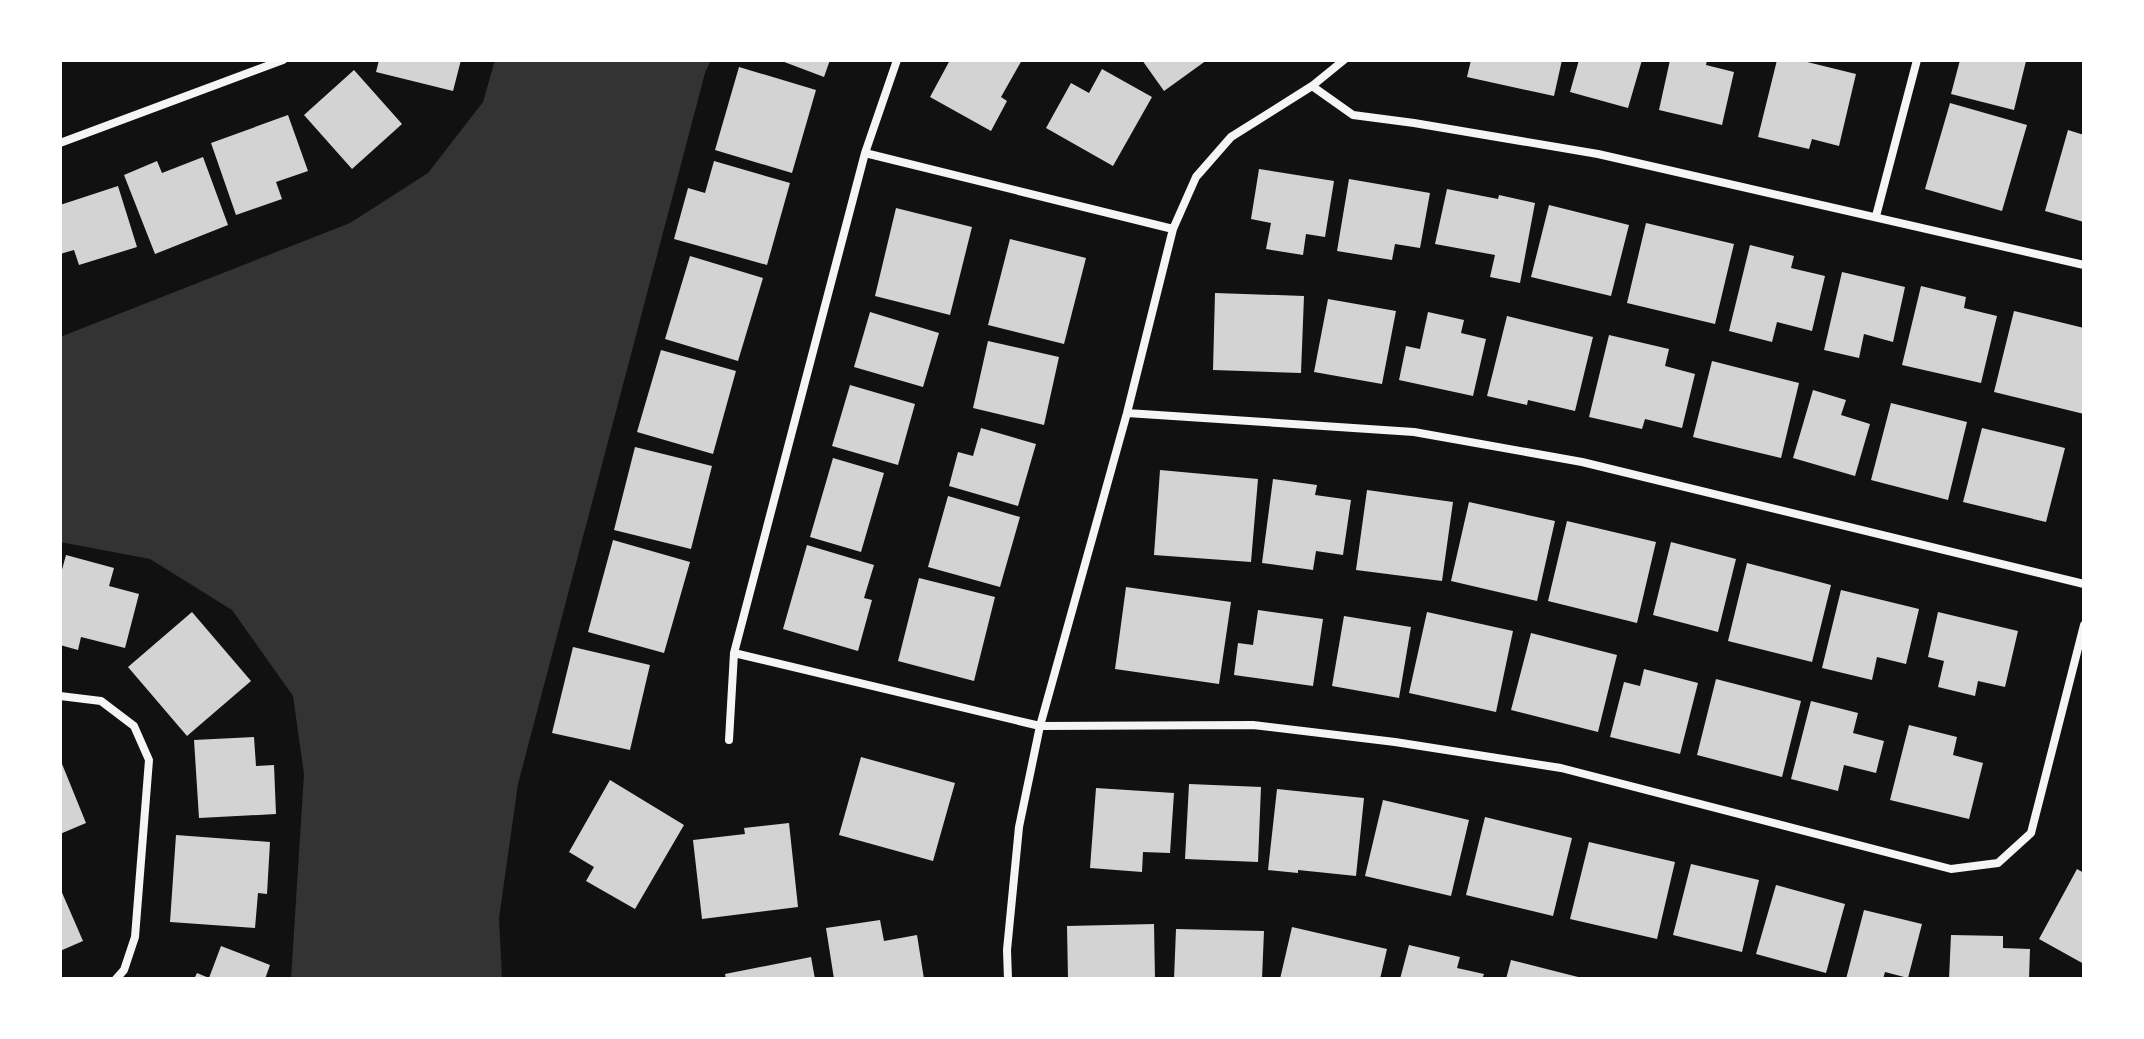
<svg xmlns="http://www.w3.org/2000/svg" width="2144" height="1039" viewBox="0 0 2144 1039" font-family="Ubuntu,sans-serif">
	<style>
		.water { fill: #333 }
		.building { fill: #d3d3d3 }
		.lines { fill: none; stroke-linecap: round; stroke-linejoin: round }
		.minor { stroke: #f5f5f5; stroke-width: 8 }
	</style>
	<rect width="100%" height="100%" fill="#111"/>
	<!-- water -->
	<path class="water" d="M495 60H711L705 73 518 784 499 918 502 979H291L304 774 293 696 232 610 150 559 60 542V337L350 223 428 173 483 102Z"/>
	<!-- building -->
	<path class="building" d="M379 60H461L453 91 376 72Z
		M779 60H830L824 77Z
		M950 60H1022L1001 97 1007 101 991 131 930 97Z
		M1142 60H1207L1164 91Z
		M1471 60H1562L1554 96 1467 77Z
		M1579 60H1642L1628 108 1570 92Z
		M1670 60H1707L1706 65 1734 72 1722 125 1659 110Z
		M1777 60H1799L1856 74 1839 146 1812 139 1809 149 1758 137Z
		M1960 60 2026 61 2014 110 1951 94Z
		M739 67 816 90 792 173 715 150Z
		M1102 69 1152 97 1113 166 1046 128 1071 83 1089 93Z
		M354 70 402 124 352 169 304 115Z
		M1950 103 2027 125 2002 211 1925 189Z
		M288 115 308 171 276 182 282 199 236 215 211 143Z
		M2068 130 2084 135V222L2045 211Z
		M203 157 228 225 155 254 124 175 157 161 162 173Z
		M714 161 790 183 767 265 674 239 688 188 705 193Z
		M1259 169 1334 181 1325 237 1306 234 1303 255 1266 249 1271 223 1251 219Z
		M1349 179 1430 193 1420 248 1395 244 1392 260 1337 251Z
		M118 186 137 247 79 265 74 250 60 254V205Z
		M1447 189 1498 199 1499 195 1535 203 1520 283 1490 277 1495 255 1435 244Z
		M1549 205 1629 225 1611 296 1531 277Z
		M896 208 972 227 950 315 875 296Z
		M1646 223 1734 244 1715 324 1627 303Z
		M1010 239 1086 258 1064 344 988 325Z
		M1750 245 1794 256 1791 268 1825 276 1812 331 1777 322 1772 342 1729 331Z
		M690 256 763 278 738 361 665 339Z
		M1842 272 1905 287 1893 342 1864 334 1859 358 1824 350Z
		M1921 286 1966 297 1964 308 1997 316 1981 383 1902 365Z
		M1215 293 1304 296 1301 373 1213 370Z
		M1328 299 1396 311 1382 384 1314 372Z
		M2014 311 2084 328V414L1994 392Z
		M870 312 939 333 923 387 854 367Z
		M1428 312 1464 320 1461 333 1486 339 1473 396 1399 380 1406 346 1420 349Z
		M1507 316 1593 337 1575 411 1528 400 1527 405 1487 396Z
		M1609 335 1669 349 1665 366 1695 374 1682 428 1645 419 1642 429 1589 417Z
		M988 341 1059 357 1044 425 973 408Z
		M661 350 736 371 713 454 637 432Z
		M1712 361 1799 383 1781 458 1693 437Z
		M850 385 915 404 898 465 832 446Z
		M1813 390 1846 400 1841 415 1870 424 1855 476 1793 458Z
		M1891 403 1967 422 1948 500 1871 480Z
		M981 428 1036 444 1018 506 949 486 958 452 973 456Z
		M1982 428 2065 448 2046 522 1963 502Z
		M635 447 712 466 691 549 614 530Z
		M833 458 884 473 861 552 810 537Z
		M1160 470 1258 479 1251 562 1154 555Z
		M1273 479 1317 485 1315 495 1351 500 1343 555 1316 551 1313 570 1262 563Z
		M1367 490 1453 502 1442 581 1356 570Z
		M948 496 1020 517 1000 587 928 567Z
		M1469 502 1555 521 1537 601 1451 581Z
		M1567 521 1656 542 1637 623 1548 601Z
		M613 540 690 562 664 653 588 632Z
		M1671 542 1736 559 1718 632 1653 615Z
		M807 545 874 565 864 598 872 600 858 651 783 629Z
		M66 555 114 568 109 586 139 594 125 648 81 637 78 650 60 645V577Z
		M1747 563 1831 585 1812 662 1728 641Z
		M919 578 995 597 974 681 898 661Z
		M1126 587 1231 602 1219 684 1115 669Z
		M1841 590 1919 609 1906 664 1877 657 1872 680 1822 668Z
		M1258 610 1323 619 1313 686 1234 675 1238 643 1253 645Z
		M192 612 251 681 187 736 128 667Z
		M1427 612 1513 631 1496 712 1409 693Z
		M1938 612 2018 631 2005 687 1978 681 1975 696 1938 687 1944 661 1928 657Z
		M1344 616 1411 627 1399 698 1332 686Z
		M1531 633 1617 655 1598 732 1511 710Z
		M573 647 650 665 630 750 552 733Z
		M1644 669 1698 683 1680 754 1610 737 1624 682 1640 686Z
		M1716 679 1801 701 1782 777 1697 755Z
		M1811 701 1858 713 1853 733 1884 741 1876 773 1844 765 1838 791 1791 779Z
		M1909 725 1957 737 1953 755 1983 763 1969 819 1890 800Z
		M254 737 256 766 274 765 276 814 199 818 194 740Z
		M861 757 955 783 933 861 839 835Z
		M60 759 86 823 60 834Z
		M610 780 684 825 635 909 586 881 594 867 569 852Z
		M1189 784 1261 787 1258 862 1185 859Z
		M1096 788 1174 793 1170 853 1143 852 1142 872 1090 868Z
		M1277 789 1364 798 1356 876 1298 870V873L1268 870Z
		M1383 800 1469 820 1451 896 1365 876Z
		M1485 817 1572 838 1553 916 1466 895Z
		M789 823 798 907 702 919 693 840 745 834 744 828Z
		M176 835 270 842 267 894 258 893 255 928 170 922Z
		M1589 842 1675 862 1657 939 1570 919Z
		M1691 864 1759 880 1742 952 1673 935Z
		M2077 869 2084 873V964L2039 939Z
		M1776 885 1845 904 1826 973 1756 954Z
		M60 888 83 941 60 951Z
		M1864 910 1922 924 1908 978 1885 972 1883 979H1846Z
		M880 920 884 941 917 935 924 979H834L826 928Z
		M1154 924 1155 979H1068L1067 926Z
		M1292 927 1387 949 1380 979H1280Z
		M1176 929 1264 931 1262 979H1174Z
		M1951 935 2003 936V948L2030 949 2029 979H1949Z
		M1409 945 1460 957 1457 968 1484 974 1482 979H1400Z
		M221 946 270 965 265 979H194L197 973 209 978Z
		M811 957 815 979H726L725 974Z
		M1511 960 1582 978V979H1506Z"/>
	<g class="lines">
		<!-- minor -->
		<path class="minor" d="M1312 86 1353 115 1414 123 1598 154 2084 265
			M60 143 283 60
			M865 153 1173 229
			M1876 216 1917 60
			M1127 413 1414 432 1582 462 2084 584
			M734 653 1040 726 1253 725 1395 742 1561 768 1951 869 1998 863 2031 833 2084 625
			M60 696 101 701 134 726 149 760 135 937 124 970 116 979
			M729 740 734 653 865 153 897 60
			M1008 979 1007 950 1019 827 1040 726 1127 413 1173 229 1196 177 1231 137 1312 86 1344 60"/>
	</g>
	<!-- border -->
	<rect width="2144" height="1039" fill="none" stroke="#ffffff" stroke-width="124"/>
</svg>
